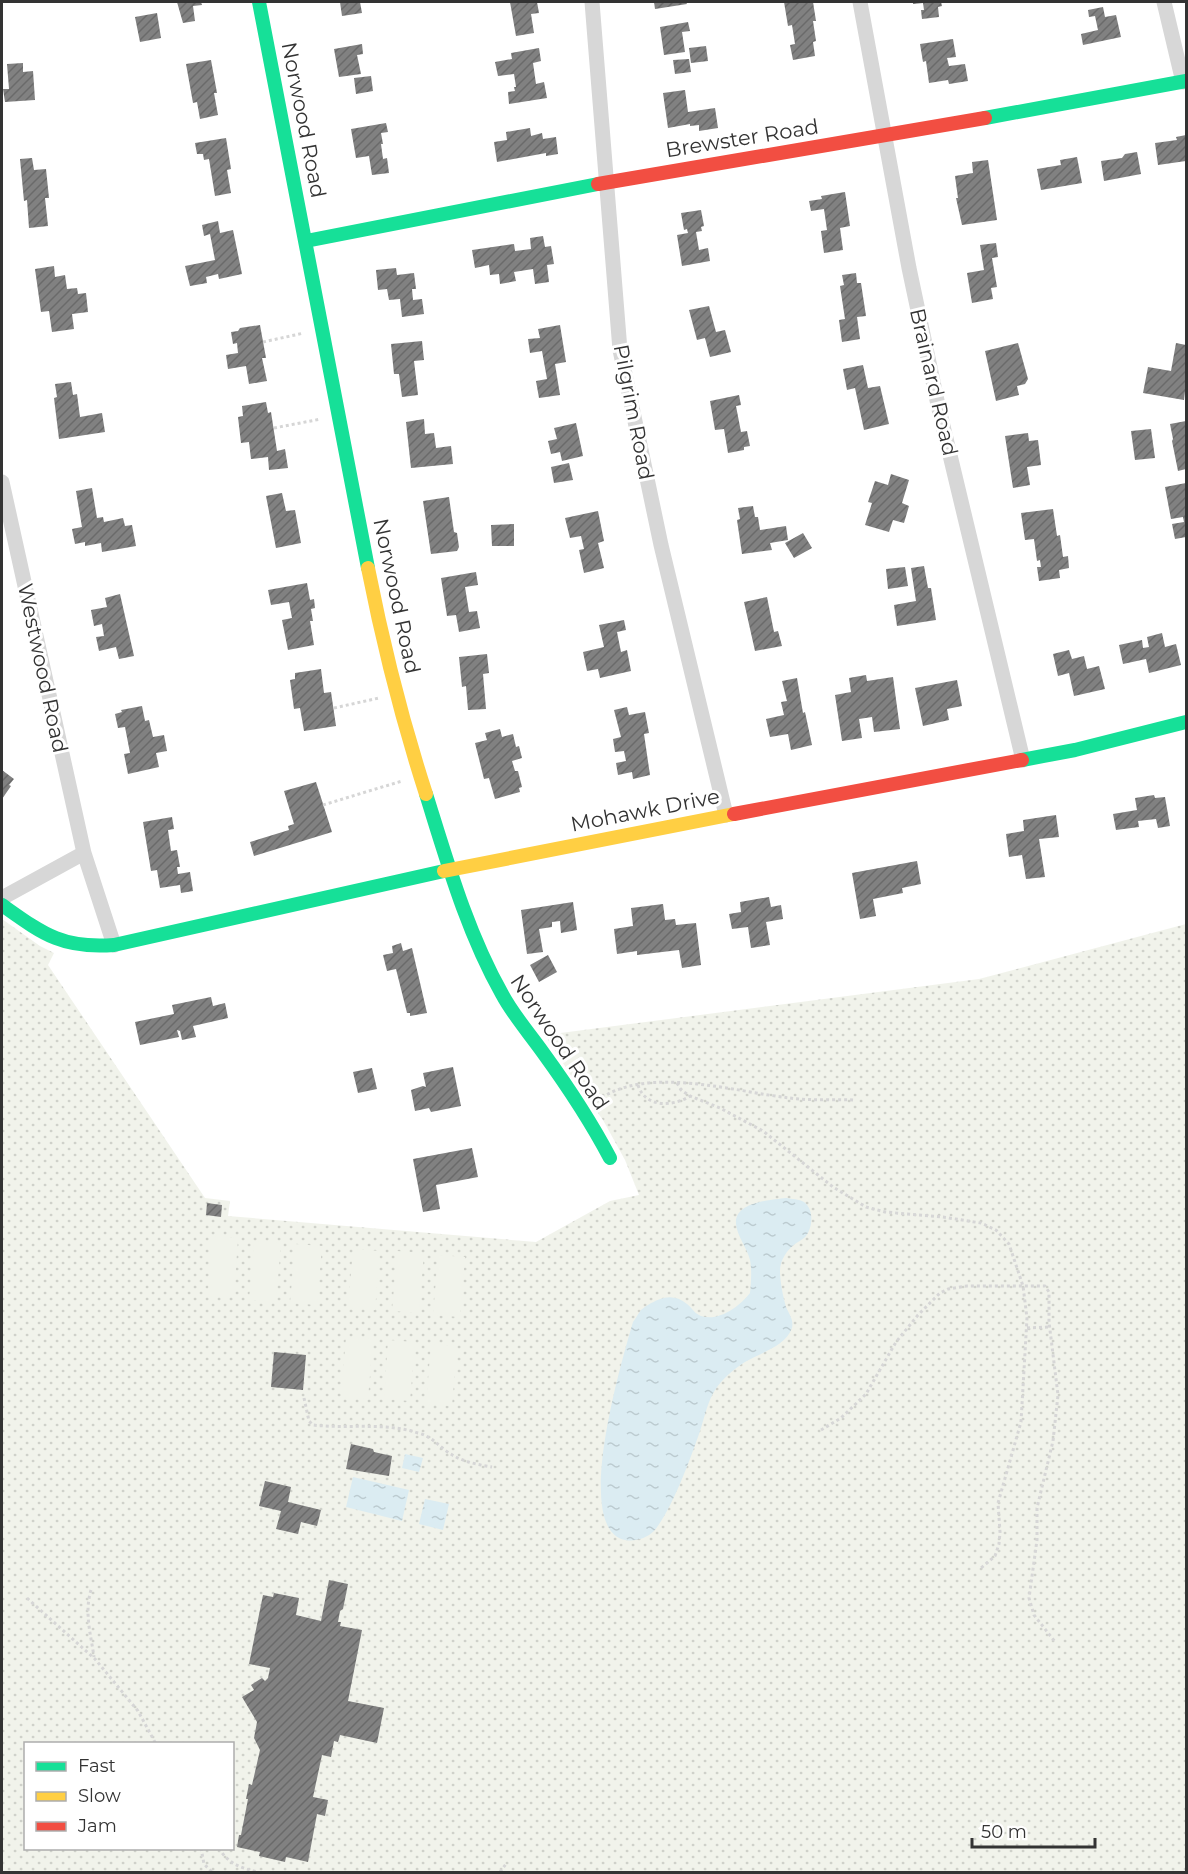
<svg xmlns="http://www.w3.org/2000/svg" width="1188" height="1874" viewBox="0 0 1188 1874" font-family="Montserrat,sans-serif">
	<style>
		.grass { fill: url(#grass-dots); fill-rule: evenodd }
		.pitch { fill: #f1f3eb }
		.water { fill: url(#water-ripples) }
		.building { fill: url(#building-hatch) }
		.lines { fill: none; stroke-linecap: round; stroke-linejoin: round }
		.path { stroke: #d6d6d6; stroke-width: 3; stroke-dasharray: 3 3; stroke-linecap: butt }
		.street { stroke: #d7d7d7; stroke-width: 15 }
		.fast { stroke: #16e098; stroke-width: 14 }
		.slow { stroke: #ffcf43; stroke-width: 14 }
		.jam { stroke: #f24e42; stroke-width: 14 }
		.labels { text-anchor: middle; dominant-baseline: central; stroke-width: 6; stroke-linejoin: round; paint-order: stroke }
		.street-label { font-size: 21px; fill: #333; stroke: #fff }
	</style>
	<defs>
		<pattern id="grass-dots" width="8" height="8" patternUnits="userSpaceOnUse" patternTransform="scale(1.5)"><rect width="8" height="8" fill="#f1f3eb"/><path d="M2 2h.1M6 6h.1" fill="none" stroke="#cfd1ca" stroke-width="1.8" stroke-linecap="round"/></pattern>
		<pattern id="water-ripples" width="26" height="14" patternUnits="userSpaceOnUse" patternTransform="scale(1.5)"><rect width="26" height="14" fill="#dbecf2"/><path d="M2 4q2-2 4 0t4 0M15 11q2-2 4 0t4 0" fill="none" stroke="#bccbd0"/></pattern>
		<pattern id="building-hatch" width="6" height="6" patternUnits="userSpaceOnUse" patternTransform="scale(1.5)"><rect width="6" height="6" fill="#818181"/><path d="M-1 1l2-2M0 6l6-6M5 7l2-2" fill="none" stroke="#6a6a6a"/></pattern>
	</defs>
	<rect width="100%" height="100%" fill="#fff"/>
	<!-- grass -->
	<path class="grass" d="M2 919 40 946 54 953 48 965 205 1198 230 1201 228 1216 536 1242 610 1201 639 1195 625 1160 603 1120 577 1085 545 1035 979 979 1186 924V1872H2ZM26 1744H232V1848H26Z"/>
	<!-- pitch -->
	<path class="pitch" d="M211 1236 238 1238 234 1297 208 1296Z
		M254 1241 281 1243 276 1302 249 1300Z
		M295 1244 322 1246 317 1305 290 1303Z
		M353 1249 380 1251 375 1310 348 1308Z
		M397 1251 424 1253 419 1313 392 1311Z
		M438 1255 465 1257 460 1317 433 1315Z
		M346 1337 373 1339 368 1399 341 1397Z
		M388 1340 415 1342 410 1401 384 1399Z
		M431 1344 457 1346 452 1406 426 1404Z"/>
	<!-- water -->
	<path class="water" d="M786 1198C792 1199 799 1199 804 1202 814 1209 813 1227 806 1236 804 1239 799 1241 795 1244 787 1250 780 1260 780 1271 780 1282 783 1296 786 1307 789 1314 794 1320 792 1328 786 1346 760 1353 745 1362 734 1369 722 1379 715 1390 708 1401 705 1415 701 1428 692 1455 672 1510 654 1531 647 1538 635 1542 625 1540 571 1529 623 1357 633 1322 636 1318 638 1314 641 1310 643 1308 645 1307 648 1305 661 1297 674 1293 687 1304 692 1308 695 1314 701 1316 719 1322 740 1306 750 1293 751 1283 752 1270 750 1260 747 1248 737 1236 736 1224 734 1202 771 1200 786 1198Z
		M405 1454 423 1458 419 1472 402 1468Z
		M353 1477 409 1490 402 1521 346 1507Z
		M425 1499 449 1504 443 1530 419 1524Z"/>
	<!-- building -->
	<path class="building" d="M177 2H201L202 5 193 6 195 21 183 23Z
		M340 2H360L362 13 342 16Z
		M510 2H537L539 13 531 14 534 33 516 36Z
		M654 2H686L687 4 655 9Z
		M784 2H813L816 21H813L816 41 813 42 815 56 793 60 790 45 795 44 792 25 788 26Z
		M913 2H941L942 6 938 7 939 17 922 19 921 10H924L923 3 913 4Z
		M1103 7 1105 17 1116 15 1121 37 1083 45 1081 34 1098 30 1095 16 1089 17 1088 10Z
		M157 13 161 38 140 42 135 17Z
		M688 22 690 31 682 32 685 52 664 55 660 27Z
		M953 39 956 57 947 58 949 66 965 64 968 81 949 84 948 80 929 83 926 61 923 62 920 44Z
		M362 44 363 54 357 55 361 74 339 77 334 49Z
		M706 46 708 61 691 63 689 48Z
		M539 48 541 61 533 63 536 84 544 82 547 98 509 104 508 92 515 91 514 87H516L514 74 498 76 495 62 512 59 511 53Z
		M689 59 691 72 675 74 673 60Z
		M211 60 217 93H214L218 115 200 119 197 102 193 103 186 64Z
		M23 63V72L33 71 35 100 5 102 3 89H9L7 64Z
		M371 76 373 91 356 94 354 78Z
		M685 90 688 112 715 108 718 128 699 131V125L690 126V124L668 128 663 93Z
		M386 123 388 132 381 133 383 144H381L383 159 387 158 389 173 372 175 369 156 356 158 351 129Z
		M530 128 531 136 542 133 543 139 556 137 558 154 546 156V153L497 162 494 142 507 140 506 132Z
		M1186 135V161L1158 165 1155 143 1177 140 1176 137Z
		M226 138 231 169 227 170 231 193 215 196 209 159 204 160 203 154H197L195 143Z
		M1137 152 1141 174 1104 181 1101 161 1122 158 1125 154Z
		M1077 157 1082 183 1041 190 1037 169 1061 165 1060 160Z
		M32 158 34 170 46 169 49 198H45L48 226 29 228 27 200 24 201 20 159Z
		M988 160 997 220 962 225 956 198H958L955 176 973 173 972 162Z
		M845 192 850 226 840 228 843 250 824 253 821 231 827 230 824 209 811 211 809 201 822 199 821 196Z
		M701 210 704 226 701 227 702 231 696 232 699 250 708 248 710 261 682 266 677 235 688 233 687 229 684 230 681 213Z
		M218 221 220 233 233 230 242 274 219 279 218 274 206 277 207 283 190 286 185 266 215 260 210 234 204 236 202 225Z
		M543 236 545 247 551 246 554 264 547 265 549 282 535 284 533 269 514 272 516 281 500 284 499 274 490 275 489 265 475 268 472 250 514 244 515 251 531 249 530 238Z
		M996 243 998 257 992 258 997 287 991 288 993 299 972 303 967 273 984 270 980 245Z
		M54 266 55 277 65 275 67 289 77 288 78 294 86 293 88 312 72 314 74 329 52 332 49 311 41 312 35 269Z
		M396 268 397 275 414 273 416 289H412L413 300 422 299 424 314 402 317 400 299 389 300 387 289 378 290 376 270Z
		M856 273 857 283H861L866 316 857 317 860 339 842 342 839 320 845 319 840 286 844 285 842 275Z
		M709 306 716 332 725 330 731 352 710 357 705 338 697 340 689 310Z
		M260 325 266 358H262L267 381 249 384 246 366 228 369 226 355 238 353 237 343 233 344 231 332 238 331 240 328Z
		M560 325 566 362 555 364 560 395 539 398 536 381 547 379 542 351 530 353 528 339 540 338 538 329Z
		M422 341 424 360 414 361 418 395 402 397 399 374H394L391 344Z
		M1018 343 1028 379 1025 384 1017 386 1019 395 996 401 985 351Z
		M1176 343 1186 345V383L1184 400 1143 393 1148 367 1171 371Z
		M863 365 868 388 880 386 889 424 864 430 855 388 847 390 843 369Z
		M71 382 73 395 77 394 80 417 102 413 105 432 59 439 54 398 57 397 55 384Z
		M739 395 741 405 736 406 741 432 747 431 750 446 744 447V450L728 453 724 429 715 430 710 401Z
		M266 402 268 413 271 412 277 451 285 449 288 468 269 470 268 457 251 459 249 442 241 443 238 417 243 416 242 406Z
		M424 419 425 434 434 433 436 448 451 446 453 464 411 468 406 422Z
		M1186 421V469L1178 471 1172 441 1173 439 1170 424Z
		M576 423 583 456 562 461 560 452 551 454 548 441 557 439 554 428Z
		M1151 429 1155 458 1135 460 1131 431Z
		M1028 433 1029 441 1038 440 1041 465 1027 467 1030 485 1013 488 1005 436Z
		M569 463 573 480 554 483 551 467Z
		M891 474 909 480 902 503 909 506 904 523 893 520 889 532 865 525 872 503 868 502 875 481 888 485Z
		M1186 483V537L1175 539 1172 524 1184 522 1183 517 1171 519 1165 487Z
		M92 488 97 518 103 517 104 522 123 518 125 526 132 525 136 546 102 552 101 543 85 546V542L75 544 72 529 82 527 76 491Z
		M282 493 286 511 295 510 301 543 276 548 266 496Z
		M449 497 454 532 457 533 459 547 457 551 431 554 423 501Z
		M753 506 755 517H758L760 530 786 526 788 540 770 543 772 550 742 554 737 520 740 519 738 508Z
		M1053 509 1057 536 1060 535 1063 557 1068 556 1069 568 1059 570 1060 578 1039 581 1037 567H1041L1040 560 1037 561 1034 539 1025 540 1021 513Z
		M598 511 604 541 598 543 604 568 584 573 579 550 584 549 581 536 570 538 565 518Z
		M514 524V546H492L491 525Z
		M803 533 812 548 794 558 785 543Z
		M924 566 928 588H931L936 620 897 626 894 605 916 601 911 568Z
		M905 567 908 586 888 589 886 569Z
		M476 572 478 585 465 587 469 612 477 611 480 628 459 632 456 615 447 616 441 578Z
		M307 583 310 600 314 599 315 608 311 609 313 621H310L314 645 288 650 282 620 292 618 289 602 271 605 268 590Z
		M120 594 134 656 119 659 116 647 99 651 96 637 104 636 102 624 94 626 91 610 107 607 105 598Z
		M767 597 774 632 778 631 782 646 755 651 744 602Z
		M624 620 626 630 617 632 621 652 627 650 631 671 600 678 598 669 587 671 583 652 604 647 599 625Z
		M1162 633 1165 647 1176 644 1181 665 1149 673 1146 659 1123 664 1119 645 1142 640 1143 648 1149 647 1147 637Z
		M1069 650 1072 659 1084 656 1087 669 1099 666 1105 689 1074 696 1069 673 1058 676 1053 654Z
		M487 654 489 673 483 674 486 709 468 710 466 686 462 687 459 657Z
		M321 669 324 693 331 692 336 726 304 731 300 708 294 709 290 680 295 679V673Z
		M866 675 867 681 893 677 900 729 874 732 872 717 859 719 862 738 842 741 835 695 851 692 849 678Z
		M797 678 803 713 805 712 812 745 791 750 788 734 770 737 766 719 784 715 781 702 787 701 782 681Z
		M957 680 962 706 947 709 949 720 923 726 915 688Z
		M142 706 145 721 149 720 153 737 164 735 167 751 156 753 159 767 128 774 124 754 130 753 125 727 118 728 115 714 122 712 121 710Z
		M627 707 629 715 645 712 649 733 644 734 650 775 633 779 632 772 618 775 616 763 626 761 624 751 615 752 613 739 621 737 614 710Z
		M500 729 502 737 513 734 516 747 519 746 522 758 512 761 515 771H518L522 787 519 788 520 792 495 799 489 778 484 779 475 743 487 740 485 733Z
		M2 770 14 779 9 785 11 786 2 799Z
		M316 782 332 832 254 856 250 842 289 830 288 826 294 824 284 791Z
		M1154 795 1155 798 1165 797 1170 826 1158 828 1156 819 1138 821 1139 827 1116 830 1113 814 1137 810 1135 798Z
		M1056 815 1059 837 1039 839 1045 877 1026 879 1022 855 1009 857 1006 834 1024 831 1023 820Z
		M172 817 174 829 168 830 171 851 177 850 180 867H177L178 874 190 872 193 891 181 893 180 885 160 888 157 870 151 871 143 822Z
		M917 861 921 884 902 888 903 893 873 899 876 916 860 919 852 873Z
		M769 897 771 907 781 905 783 919 766 922 770 945 751 948 748 927 732 929 729 914 741 912 740 902Z
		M573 902 577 930 561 933 560 921 552 922V927L539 929 543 952 527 954 521 910Z
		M663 904 665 920 675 919 676 925 696 923 701 965 682 968 679 950 637 955V951L617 954 614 929 633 926 631 908Z
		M401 943 403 951 412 948 427 1013 410 1016V1013H407L396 969 387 971 383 955 393 953 392 946Z
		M548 955 557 972 539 982 530 965Z
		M211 997 213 1006 225 1003 228 1018 193 1026 196 1037 182 1040 180 1031 177 1030 179 1037 140 1045 135 1022 174 1014 172 1005Z
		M453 1067 461 1106 431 1112 429 1108 415 1111 411 1090 423 1086 426 1087 423 1073Z
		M372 1068 377 1089 358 1093 353 1072Z
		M472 1148 478 1177 436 1185 440 1209 423 1212 413 1159Z
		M207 1203 222 1205 221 1217 206 1215Z
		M274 1352 306 1355 303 1390 271 1387Z
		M351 1444 373 1449 374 1452 392 1456 389 1476 346 1469Z
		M265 1481 291 1487 288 1502 321 1510 317 1526 301 1522 298 1534 276 1529 281 1511 259 1506Z
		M329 1580 348 1584 343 1609 340 1611 338 1622H341L340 1626 362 1630 348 1701 384 1708 377 1743 340 1735 338 1742 334 1741 331 1757 322 1755 313 1797 328 1800 325 1816 317 1814 308 1862 286 1857 285 1862 259 1856 260 1852 237 1847 239 1835H241L248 1799H246L249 1784 252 1785 260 1750 254 1738 257 1722 242 1697 254 1690 251 1685 262 1678 265 1681 268 1678 270 1668 249 1664 263 1595 273 1597 274 1593 299 1598 296 1615 321 1621Z"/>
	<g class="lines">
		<!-- path -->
		<path class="path" d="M263 342 304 333
			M274 428 321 419
			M334 708 379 698
			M323 805 402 781
			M677 1083 681 1090 690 1096 720 1108 763 1131 833 1187 866 1207 885 1212 943 1217 981 1223 996 1230 1009 1244 1023 1286 1027 1318 1021 1422 998 1503 1000 1532 999 1544 995 1556 981 1568
			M638 1085C645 1108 673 1107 690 1096
			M597 1101C645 1064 735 1092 790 1098 811 1101 833 1099 854 1100
			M1027 1328 1050 1327
			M304 1398 309 1421 313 1425C347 1429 385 1422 418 1433 430 1436 436 1443 445 1450 459 1461 474 1464 492 1467
			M821 1430 841 1418 866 1394 896 1342 918 1315 940 1293 948 1289 967 1286H1045L1049 1292V1322L1058 1395 1053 1441 1037 1508V1540L1029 1598 1034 1615 1056 1643
			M91 1590C84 1613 91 1635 94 1657
			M27 1598 95 1659 138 1711 156 1744
			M201 1848 204 1864 212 1872
			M219 1848C228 1864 241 1868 258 1872
			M500 1872 506 1864"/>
		<!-- street -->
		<path class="street" d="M592 2 620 350 661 545 726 815
			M860 2 909 268 938 405 1023 760
			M1164 2 1183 82
			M2 482 84 853 114 945
			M2 898 84 853"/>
		<!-- fast -->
		<path class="fast" d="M259 2 368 568
			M985 118 1186 81
			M306 241 598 184
			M1022 760 1075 750 1186 722
			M426 794C447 861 467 932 502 994 513 1015 530 1034 544 1054 568 1087 591 1122 610 1158
			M2 905C43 934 62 949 114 945L444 871"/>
		<!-- slow -->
		<path class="slow" d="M368 568C383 644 402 720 426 794
			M444 871 734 814"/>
		<!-- jam -->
		<path class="jam" d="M598 184 985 118
			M734 814 1022 760"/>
	</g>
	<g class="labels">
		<!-- street labels -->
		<g class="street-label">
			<text transform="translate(304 120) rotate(79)">Norwood Road</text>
			<text transform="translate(742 138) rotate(-9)">Brewster Road</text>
			<text transform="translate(934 382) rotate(77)">Brainard Road</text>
			<text transform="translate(634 412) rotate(79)">Pilgrim Road</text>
			<text transform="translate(397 596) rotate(78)">Norwood Road</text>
			<text transform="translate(43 668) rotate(78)">Westwood Road</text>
			<text transform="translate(645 810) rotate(-11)">Mohawk Drive</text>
			<text transform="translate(560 1042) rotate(56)">Norwood Road</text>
		</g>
	</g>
	<!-- border -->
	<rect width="1188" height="1874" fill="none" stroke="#333333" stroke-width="6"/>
	<!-- legend -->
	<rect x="24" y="1742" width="210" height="108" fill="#ffffff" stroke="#adadad" stroke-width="1.5"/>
	<rect x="36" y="1762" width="30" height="9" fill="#16e098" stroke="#adadad" stroke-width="1.5"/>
	<text x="78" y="1772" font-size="18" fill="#333333">Fast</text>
	<rect x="36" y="1792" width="30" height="9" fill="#ffcf43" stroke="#adadad" stroke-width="1.5"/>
	<text x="78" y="1802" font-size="18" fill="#333333">Slow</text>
	<rect x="36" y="1822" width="30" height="9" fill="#f24e42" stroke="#adadad" stroke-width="1.5"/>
	<text x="78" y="1832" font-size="18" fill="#333333">Jam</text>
	<!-- scale -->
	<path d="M972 1838v9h123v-9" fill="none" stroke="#333333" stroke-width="3"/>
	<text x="981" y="1838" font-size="18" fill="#333333" stroke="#ffffff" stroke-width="4.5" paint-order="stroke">50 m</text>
</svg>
